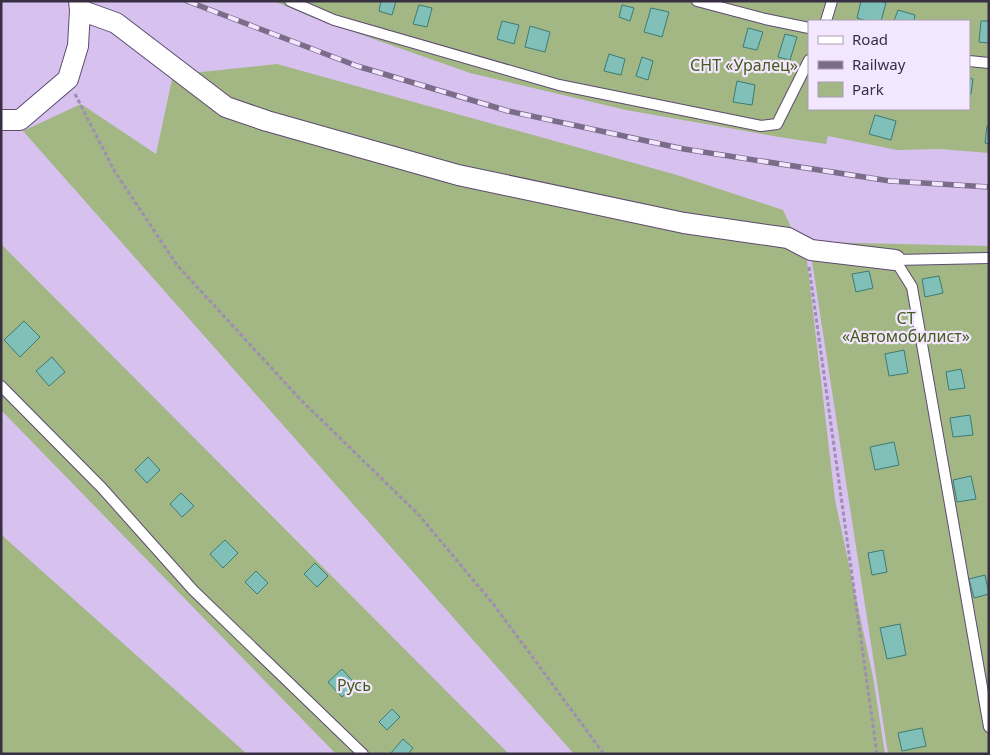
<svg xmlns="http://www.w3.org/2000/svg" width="990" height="755" viewBox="0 0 990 755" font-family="'Noto Sans',sans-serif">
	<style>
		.green { fill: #a2b784; fill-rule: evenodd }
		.building { fill: #81c0b8; stroke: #3c7b74 }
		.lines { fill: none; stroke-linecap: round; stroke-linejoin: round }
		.service-casing { stroke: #5d4a71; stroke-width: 12 }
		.minor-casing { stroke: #5d4a71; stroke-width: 22 }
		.path { stroke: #9f8eb1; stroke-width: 3; stroke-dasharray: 4 2.5; stroke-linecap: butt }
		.service { stroke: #fff; stroke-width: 10 }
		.minor { stroke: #fff; stroke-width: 20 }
		.rail-casing { stroke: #7b6d8a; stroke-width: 5.5 }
		.rail { stroke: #f2e7ff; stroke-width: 4; stroke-dasharray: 11; stroke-linecap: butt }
		.labels { text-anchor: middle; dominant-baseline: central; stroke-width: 4.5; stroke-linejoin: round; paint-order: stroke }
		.park-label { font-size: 16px; fill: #455c1a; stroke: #f2e7ff }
	</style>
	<rect width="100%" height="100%" fill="#d7c1ee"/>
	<!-- green -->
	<path class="green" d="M274 1H989V153L940 149 897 150 828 136 826 144 779 137 626 110 470 73 314 18ZM809 21H969V109H809Z
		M277 64 677 175 783 210 807 261 835 500 873 677 885 754H574L23 131 81 104 156 154 173 75Z
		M809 242 989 246V754H888Z
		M1 244 509 754H336L1 410Z
		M1 533 5 538 247 754H1Z"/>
	<!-- building -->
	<path class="building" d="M381 1H396L392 15 379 11Z
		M861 1H880L886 3 881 21H867L857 18Z
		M419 5 432 8 427 27 413 24Z
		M622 5 634 8 630 21 619 17Z
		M651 8 669 12 662 37 644 32Z
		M898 10 915 15 914 21H894Z
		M502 21 519 25 514 44 497 39Z
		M981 21H989V43L979 42Z
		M530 26 550 32 545 52 525 47Z
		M748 28 763 32 757 50 743 47Z
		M785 34 797 37 790 60 778 57Z
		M609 54 625 59 621 75 604 71Z
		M642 57 653 61 648 80 636 76Z
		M969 78 973 79 971 94H969Z
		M737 81 755 85 752 105 733 102Z
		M875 115 896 121 891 140 869 134Z
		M987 126H989V144L985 143Z
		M869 271 873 288 856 292 852 274Z
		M939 276 943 293 925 297 922 279Z
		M24 321 40 337 20 357 4 340Z
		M904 350 908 373 889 376 885 354Z
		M52 357 65 372 49 386 36 371Z
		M961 369 965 388 949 390 946 372Z
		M970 415 973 435 953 437 950 418Z
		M894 442 899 465 875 470 870 447Z
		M148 457 160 470 147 483 135 470Z
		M971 476 976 499 957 502 953 480Z
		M181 493 194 506 182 517 170 504Z
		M225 540 238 553 223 568 210 554Z
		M883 550 887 572 872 575 868 553Z
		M315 563 328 576 317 587 304 574Z
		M256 571 268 583 257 594 245 582Z
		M985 575 989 594 974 598 969 579Z
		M900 624 906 655 887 659 880 628Z
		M342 669 356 685 342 697 328 682Z
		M392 709 400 717 387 730 379 722Z
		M922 728 926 746 902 751 898 733Z
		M403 739 413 748 408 754H390Z"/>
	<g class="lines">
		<defs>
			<path id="service" d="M290 1 334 20 559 85 761 126 777 124 809 60
				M697 1 765 19 809 28
				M826 21 832 1
				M969 61 989 63
				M895 260 912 287 989 727
				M895 260 989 258
				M1 386 102 488 193 590 363 754"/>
			<path id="minor" d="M80 10 116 23 226 107 267 121 458 175 684 223 788 238 811 250 895 260
				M1 120H20L68 79 78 46 80 10 79 1"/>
		</defs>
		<!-- service casing -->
		<use href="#service" class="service-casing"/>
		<!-- minor casing -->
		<use href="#minor" class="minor-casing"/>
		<!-- path -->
		<path class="path" d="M75 94 115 172 177 265 299 398 419 515 494 605 604 754
			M809 267 877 754"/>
		<!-- service -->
		<use href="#service" class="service"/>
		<!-- minor -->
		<use href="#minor" class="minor"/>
		<defs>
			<path id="rail" d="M187 1 357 66 508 111 684 149 890 181 989 187"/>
		</defs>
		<!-- rail casing -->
		<use href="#rail" class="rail-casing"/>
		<!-- rail -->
		<use href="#rail" class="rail"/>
	</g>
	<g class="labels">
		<!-- park labels -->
		<g class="park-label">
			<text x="744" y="65">СНТ «Уралец»</text>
			<text x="906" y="318">СТ<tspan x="906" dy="18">«Автомобилист»</tspan></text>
			<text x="354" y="685">Русь</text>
		</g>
	</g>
	<!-- border -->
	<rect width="990" height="755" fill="none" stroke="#383042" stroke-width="5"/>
	<!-- legend -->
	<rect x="808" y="20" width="162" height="90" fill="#f2e7ff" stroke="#a89eb3"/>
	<rect x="818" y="36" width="25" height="8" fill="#ffffff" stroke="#a89eb3"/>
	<text x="852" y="45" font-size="15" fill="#383042">Road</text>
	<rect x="818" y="61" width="25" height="8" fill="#7b6d8a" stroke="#a89eb3"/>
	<text x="852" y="70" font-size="15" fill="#383042">Railway</text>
	<rect x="818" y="82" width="25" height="15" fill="#a2b784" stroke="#a89eb3"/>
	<text x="852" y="95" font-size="15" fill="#383042">Park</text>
</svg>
